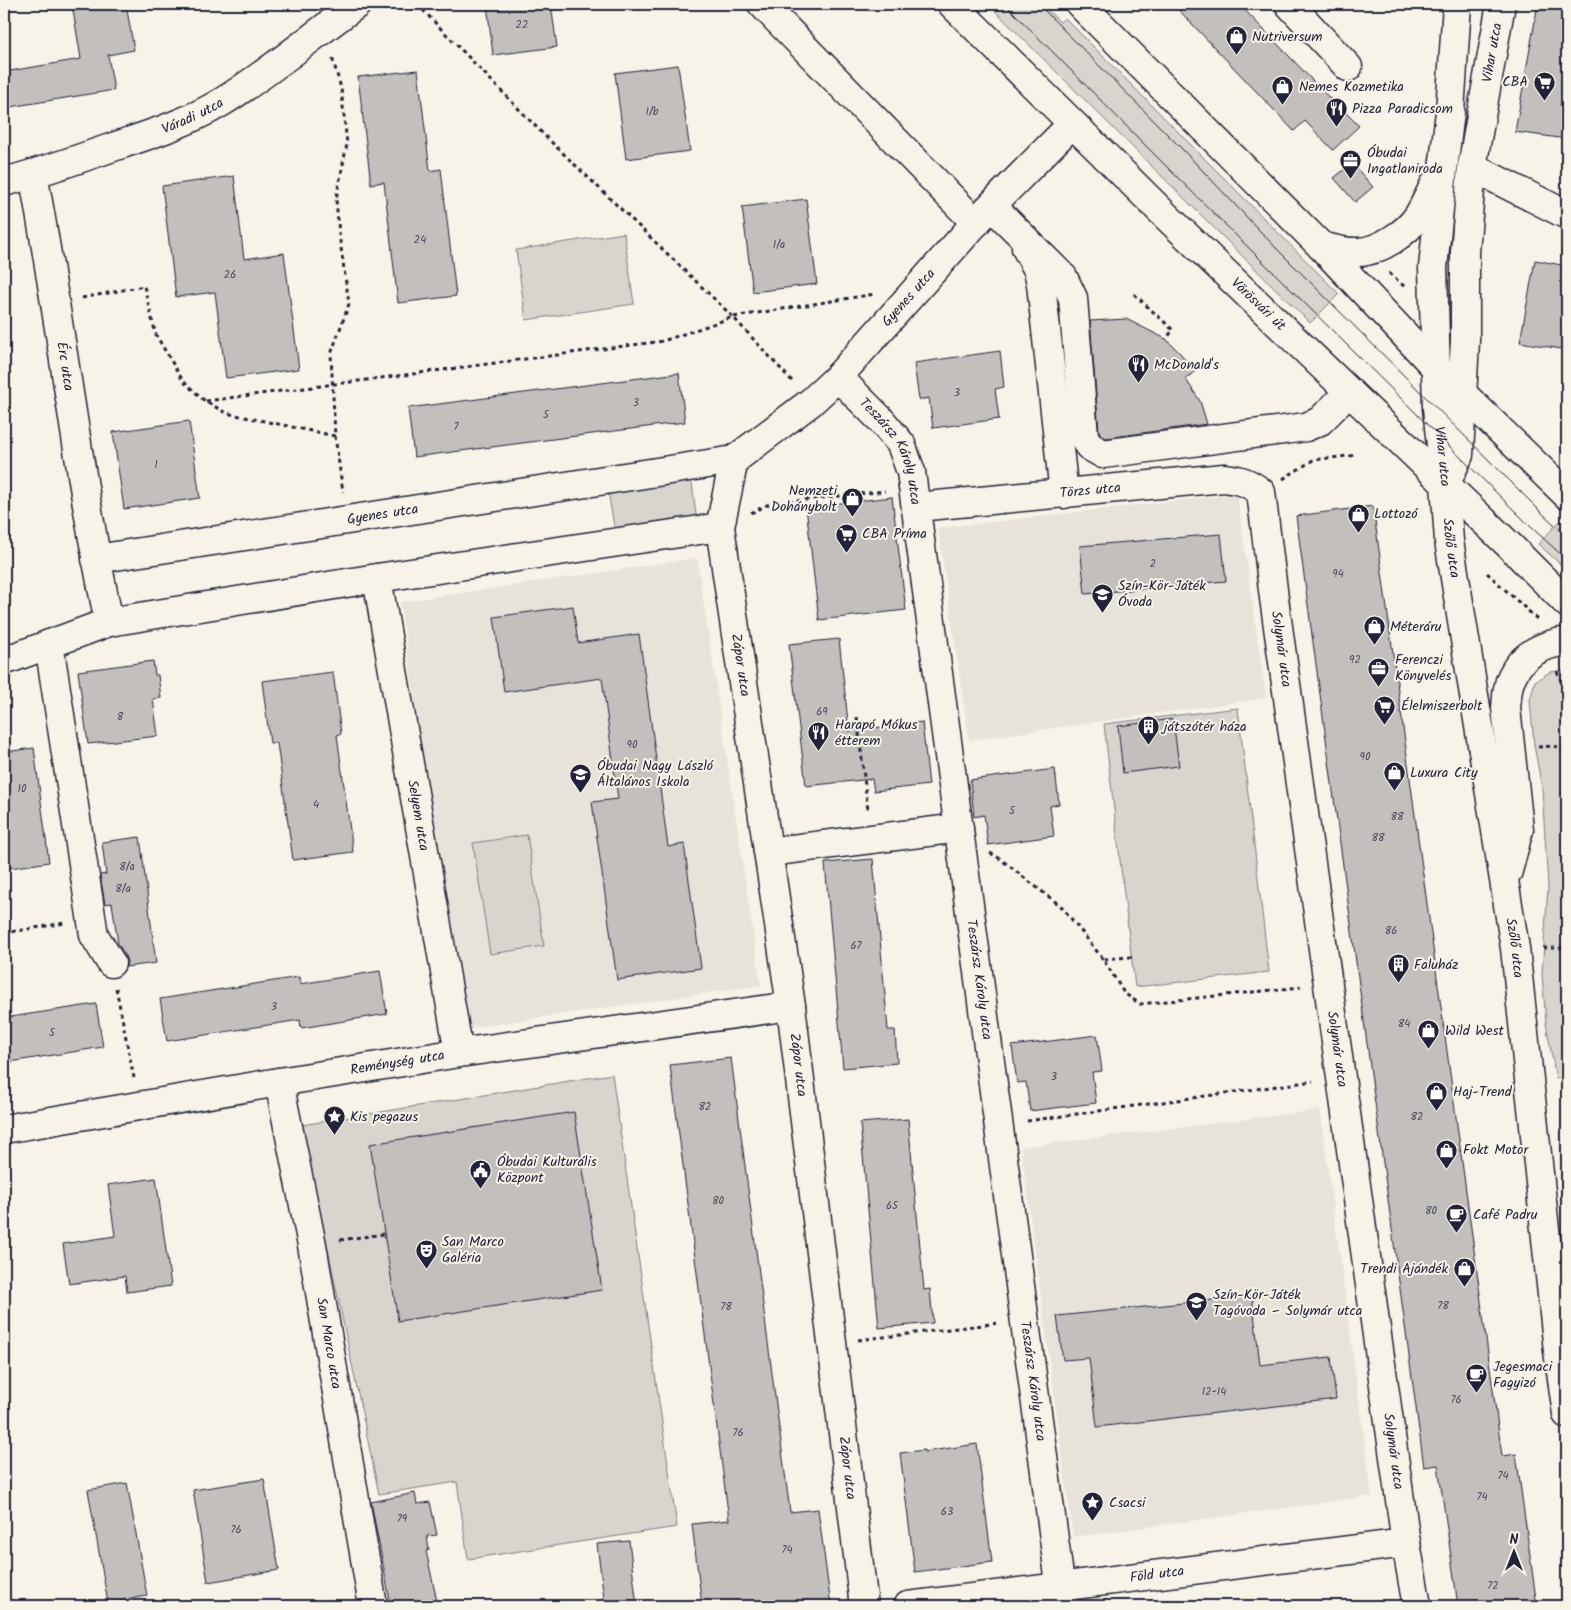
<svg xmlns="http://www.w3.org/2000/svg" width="1571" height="1610" viewBox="0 0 1571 1610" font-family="Kalam,sans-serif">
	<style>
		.built { fill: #e7e3db }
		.green { fill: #d8d5cf; stroke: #7d7c85 }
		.building { fill: #c2bfbd; stroke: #22223b }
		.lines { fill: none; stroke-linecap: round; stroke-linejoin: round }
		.minor-casing { stroke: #22223b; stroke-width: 31 }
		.major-casing { stroke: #22223b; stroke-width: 31 }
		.path { stroke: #22223b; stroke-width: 3; stroke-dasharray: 4 4; stroke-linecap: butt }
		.minor { stroke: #f7f3e8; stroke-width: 28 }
		.major { stroke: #f7f3e8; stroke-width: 28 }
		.tram { stroke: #22223b; stroke-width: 1 }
		.labels { text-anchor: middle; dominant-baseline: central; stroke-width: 4; stroke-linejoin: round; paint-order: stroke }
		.number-label { font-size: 11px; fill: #4a495c }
		.poi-label { font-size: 14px; fill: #22223b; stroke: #f7f3e8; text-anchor: start }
		.street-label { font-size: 14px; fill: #22223b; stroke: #f7f3e8 }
	</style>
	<rect width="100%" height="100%" fill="#f7f3e8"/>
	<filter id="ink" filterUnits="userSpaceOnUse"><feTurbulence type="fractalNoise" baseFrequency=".02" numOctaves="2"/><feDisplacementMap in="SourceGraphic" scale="10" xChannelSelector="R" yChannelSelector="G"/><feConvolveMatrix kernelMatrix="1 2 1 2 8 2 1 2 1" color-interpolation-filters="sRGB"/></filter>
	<g filter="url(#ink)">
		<!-- built -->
		<path class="built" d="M1237 494 1266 698 969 740 938 528Z
			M697 558 761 985 464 1029 400 602Z
			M1320 1110 1372 1496 1073 1537 1021 1147Z"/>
		<!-- green -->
		<path class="green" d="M988 4H1041L1060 22 1065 18 1339 294 1310 323Z
			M624 233 634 304 526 320 516 250Z
			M690 467 698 531 617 543 606 480Z
			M1560 521 1567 528V570L1538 544Z
			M1567 670V1074L1556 1079 1546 1023 1542 974 1548 887 1542 788 1534 745 1530 700 1535 681 1550 672Z
			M1238 708 1269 972 1135 987 1104 724Z
			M527 835 544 946 490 954 473 843Z
			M612 1074 677 1527 468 1559 457 1482 379 1494 302 1125Z"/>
		<!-- building -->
		<path class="building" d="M72 4H126L134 50 108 55 114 90 4 108V72L81 59Z
			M487 4H551L557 47 493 55Z
			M1173 4H1239L1338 107 1339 106 1359 126 1333 150 1305 121 1294 131Z
			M1538 4H1567V139L1515 132Z
			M678 65 690 151 626 159 615 73Z
			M418 70 430 171 441 169 456 296 398 303 384 182 371 184 358 77Z
			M1352 163 1373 187 1355 202 1334 178Z
			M234 176 244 259 284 253 299 369 226 378 215 292 176 297 162 186Z
			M806 199 817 284 753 292 742 207Z
			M1535 260 1567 266V350L1520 342Z
			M1126 319 1166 339 1181 354 1194 373 1185 378 1200 401 1207 424 1106 438 1101 435 1099 432 1090 321Z
			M1000 351 1004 387 995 389 999 419 933 428 929 398 919 400 914 363Z
			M679 373 685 422 414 457 408 408Z
			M189 421 200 498 124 509 113 432Z
			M892 497 906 610 819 620 806 507Z
			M1373 506 1502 1456 1516 1454 1537 1606H1458L1438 1465 1424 1467 1296 516Z
			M1221 534 1226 581 1085 594 1080 546Z
			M573 606 578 643 639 634 668 847 684 844 701 968 617 980 592 802 618 799 602 678 504 692 494 617Z
			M839 639 849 731 922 722 929 785 874 791 872 779 806 786 789 644Z
			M153 661 155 675H158L161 698 153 699 158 736 88 744 78 671Z
			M333 672 341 734 337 735 353 852 293 860 277 743H270L262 681Z
			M1173 719 1179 766 1123 773 1118 726Z
			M34 748 49 862 10 868 4 825V752Z
			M1055 769 1059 804 1050 806 1054 836 988 845 984 815 974 817 970 780Z
			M140 837 156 963 126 967 127 962 125 955 118 944 112 903 105 904 100 875 106 874 102 842Z
			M873 859 888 1030H895L897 1063 843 1068 825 863Z
			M380 971 387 1014 301 1028 300 1020 167 1041 160 999 299 977 300 984Z
			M96 1004 103 1047 4 1063V1018Z
			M1097 1035 1102 1071 1092 1072 1096 1103 1030 1111 1026 1082 1017 1083 1012 1046Z
			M731 1058 790 1512 818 1509 831 1606H702L692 1524 729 1520 670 1065Z
			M574 1112 602 1290 398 1321 370 1144Z
			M908 1119 924 1290 930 1289 933 1323 879 1328 860 1123Z
			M156 1178 171 1286 127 1292 125 1276 69 1284 63 1244 115 1236 108 1185Z
			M1252 1296 1260 1365 1331 1357 1336 1399 1097 1427 1089 1358 1063 1360 1057 1316Z
			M977 1444 992 1562 915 1572 900 1453 924 1450V1452Z
			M264 1479 279 1570 208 1582 193 1490Z
			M127 1483 147 1596 108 1603 88 1490Z
			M415 1493 417 1504 430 1502 437 1535 427 1536 429 1550 426 1551 438 1606H391L371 1502Z
			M629 1541 637 1606H605L597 1544Z"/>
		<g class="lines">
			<defs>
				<g id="minor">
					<path d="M762 4 976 223"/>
					<path d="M1289 4 1348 67"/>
					<path id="s1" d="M1457 4 1450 112 1443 169 1433 268 1437 408 1445 484 1449 541 1515 948 1558 1351 1567 1414"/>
					<path d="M1472 167 1567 215"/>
					<path id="s2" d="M33 174C61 323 78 474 109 622"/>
					<path id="s3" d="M4 182C42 172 79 159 116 146 152 134 189 122 222 102 269 73 312 36 357 4"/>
					<path d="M992 206 1063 277 1073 298 1084 436 1089 446 1103 454 1306 427 1320 421 1349 392"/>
					<path d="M1321 246C1334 249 1346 253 1359 252 1379 251 1407 233 1418 216 1425 205 1430 193 1436 182"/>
					<path d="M1026 248 1038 270 1041 284 1064 494"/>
					<path id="s4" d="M838 377 880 419 901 444 911 472 1063 1606"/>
					<path id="s5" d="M734 460 720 527 791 1006 864 1606"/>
					<path id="s6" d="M1448 479 1459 455 1465 341V252L1472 167 1501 4"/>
					<path id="s7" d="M916 507 1224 478C1241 480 1248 482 1261 492L1274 598 1406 1543 1417 1606"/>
					<path id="s8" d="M96 559 734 460 811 402 838 377 988 209 1072 124"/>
					<path id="s9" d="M377 578 459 1053"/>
					<path d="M49 644 94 935 111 963"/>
					<path d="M4 661 109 622 377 578 720 527"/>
					<path d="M768 852 959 828"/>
					<path d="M1508 871 1519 829 1506 708C1507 697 1507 686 1512 676 1522 654 1545 644 1567 641"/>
					<path id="s10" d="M279 1082 312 1245 373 1606"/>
					<path id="s11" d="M4 1129 279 1082 459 1053 791 1006"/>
					<path id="s12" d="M908 1606 1406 1543"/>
				</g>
				<g id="major">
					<path id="s13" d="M952 4 1167 217 1511 547 1567 603"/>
					<path d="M1080 4 1321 246 1437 369 1567 495"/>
				</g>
			</defs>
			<!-- minor casing -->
			<use href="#minor" class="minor-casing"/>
			<!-- major casing -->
			<use href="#major" class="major-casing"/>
			<!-- path -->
			<path class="path" d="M417 4 543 134 733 317 792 381
				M1389 273 1405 287
				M1134 294 1173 330 1166 339
				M82 298 144 286 156 335 183 381 205 401 226 413 335 436 331 354 349 304 339 234 336 199 347 144 341 88 332 57
				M206 401 663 341 733 317 875 294
				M335 436 343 492
				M1283 479 1313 460 1357 455
				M751 513 769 504 885 491
				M1487 573 1537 619
				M1557 671 1567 696
				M857 717 868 811
				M1538 747 1553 746 1567 749
				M990 853 999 858 1062 907 1103 959
				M4 933 65 923
				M1543 948H1567
				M1132 957 1103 959 1124 993 1140 1004 1301 987
				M116 988 134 1078
				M1027 1121 1313 1081
				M340 1240 384 1234
				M858 1340 999 1323"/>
			<!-- minor -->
			<use href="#minor" class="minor"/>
			<!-- major -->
			<use href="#major" class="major"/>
			<!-- tram -->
			<path class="tram" d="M1005 4 1167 167 1531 527 1567 560
				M1038 4 1183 150 1279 251 1543 514 1567 536"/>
		</g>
	</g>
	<!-- icons -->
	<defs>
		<symbol id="shop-pin" viewBox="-11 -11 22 30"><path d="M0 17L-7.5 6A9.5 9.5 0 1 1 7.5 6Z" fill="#22223b" stroke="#f7f3e8"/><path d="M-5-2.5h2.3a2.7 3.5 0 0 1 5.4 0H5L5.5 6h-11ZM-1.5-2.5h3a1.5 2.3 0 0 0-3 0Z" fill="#fff"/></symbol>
		<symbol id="supermarket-pin" viewBox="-11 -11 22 30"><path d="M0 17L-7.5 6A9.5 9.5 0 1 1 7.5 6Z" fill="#22223b" stroke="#f7f3e8"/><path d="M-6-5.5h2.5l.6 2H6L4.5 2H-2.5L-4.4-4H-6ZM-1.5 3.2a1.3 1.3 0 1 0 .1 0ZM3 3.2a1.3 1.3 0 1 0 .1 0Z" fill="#fff"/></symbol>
		<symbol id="restaurant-pin" viewBox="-11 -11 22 30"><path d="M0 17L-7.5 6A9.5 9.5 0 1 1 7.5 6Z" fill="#22223b" stroke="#f7f3e8"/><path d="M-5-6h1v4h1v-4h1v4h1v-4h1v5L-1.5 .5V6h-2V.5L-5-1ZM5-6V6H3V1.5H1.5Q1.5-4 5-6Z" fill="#fff"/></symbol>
		<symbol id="office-pin" viewBox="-11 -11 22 30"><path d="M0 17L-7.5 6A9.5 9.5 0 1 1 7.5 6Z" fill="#22223b" stroke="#f7f3e8"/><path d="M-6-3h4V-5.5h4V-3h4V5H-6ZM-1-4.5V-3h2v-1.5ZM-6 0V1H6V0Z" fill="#fff"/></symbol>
		<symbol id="school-pin" viewBox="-11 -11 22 30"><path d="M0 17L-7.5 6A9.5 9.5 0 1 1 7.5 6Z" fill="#22223b" stroke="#f7f3e8"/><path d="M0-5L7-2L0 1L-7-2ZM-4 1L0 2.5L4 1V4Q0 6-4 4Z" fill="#fff"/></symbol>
		<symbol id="building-pin" viewBox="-11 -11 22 30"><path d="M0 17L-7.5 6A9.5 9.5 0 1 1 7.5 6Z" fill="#22223b" stroke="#f7f3e8"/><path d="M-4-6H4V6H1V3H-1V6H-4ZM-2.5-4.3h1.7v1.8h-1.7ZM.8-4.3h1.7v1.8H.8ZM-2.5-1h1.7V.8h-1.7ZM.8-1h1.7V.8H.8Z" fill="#fff"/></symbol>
		<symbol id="sight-pin" viewBox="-11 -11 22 30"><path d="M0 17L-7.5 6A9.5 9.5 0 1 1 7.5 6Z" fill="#22223b" stroke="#f7f3e8"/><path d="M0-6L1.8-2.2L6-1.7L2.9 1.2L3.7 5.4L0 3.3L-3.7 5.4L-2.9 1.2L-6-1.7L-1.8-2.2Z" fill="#fff"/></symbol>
		<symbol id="civic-pin" viewBox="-11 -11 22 30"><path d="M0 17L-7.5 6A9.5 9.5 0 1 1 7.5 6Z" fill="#22223b" stroke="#f7f3e8"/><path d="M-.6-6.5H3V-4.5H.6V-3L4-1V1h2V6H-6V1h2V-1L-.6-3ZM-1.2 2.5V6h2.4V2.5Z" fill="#fff"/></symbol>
		<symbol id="cafe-pin" viewBox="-11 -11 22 30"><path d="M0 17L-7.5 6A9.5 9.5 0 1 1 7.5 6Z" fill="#22223b" stroke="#f7f3e8"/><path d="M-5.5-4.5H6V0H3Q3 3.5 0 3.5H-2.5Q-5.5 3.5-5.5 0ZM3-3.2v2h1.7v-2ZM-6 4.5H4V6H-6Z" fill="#fff"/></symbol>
		<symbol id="theatre-pin" viewBox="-11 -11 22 30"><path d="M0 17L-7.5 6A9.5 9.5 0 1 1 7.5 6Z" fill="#22223b" stroke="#f7f3e8"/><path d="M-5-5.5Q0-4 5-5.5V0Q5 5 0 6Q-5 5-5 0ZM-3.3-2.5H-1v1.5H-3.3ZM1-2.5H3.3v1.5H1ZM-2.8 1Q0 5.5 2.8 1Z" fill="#fff"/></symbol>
	</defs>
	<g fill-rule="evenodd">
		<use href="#shop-pin" x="1224" y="24" width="25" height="34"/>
		<use href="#supermarket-pin" x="1532" y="70" width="25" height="34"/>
		<use href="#shop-pin" x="1270" y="74" width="25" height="34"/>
		<use href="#restaurant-pin" x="1324" y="96" width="25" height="34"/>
		<use href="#office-pin" x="1338" y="148" width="25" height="34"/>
		<use href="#restaurant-pin" x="1126" y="352" width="25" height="34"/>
		<use href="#shop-pin" x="840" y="486" width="25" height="34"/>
		<use href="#shop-pin" x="1346" y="502" width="25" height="34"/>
		<use href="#supermarket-pin" x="834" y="522" width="25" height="34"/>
		<use href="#school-pin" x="1090" y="582" width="25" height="34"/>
		<use href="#shop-pin" x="1362" y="614" width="25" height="34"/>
		<use href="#office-pin" x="1366" y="656" width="25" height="34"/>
		<use href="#supermarket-pin" x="1372" y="694" width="25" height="34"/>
		<use href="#building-pin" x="1136" y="714" width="25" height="34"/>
		<use href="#restaurant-pin" x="806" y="720" width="25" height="34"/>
		<use href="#shop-pin" x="1382" y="760" width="25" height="34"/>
		<use href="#school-pin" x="568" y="762" width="25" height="34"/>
		<use href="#building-pin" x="1386" y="952" width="25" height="34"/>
		<use href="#shop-pin" x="1416" y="1018" width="25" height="34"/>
		<use href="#shop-pin" x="1424" y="1080" width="25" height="34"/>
		<use href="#sight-pin" x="322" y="1104" width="25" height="34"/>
		<use href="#shop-pin" x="1434" y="1138" width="25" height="34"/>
		<use href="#civic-pin" x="468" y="1158" width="25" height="34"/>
		<use href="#cafe-pin" x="1444" y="1202" width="25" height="34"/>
		<use href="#theatre-pin" x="414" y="1238" width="25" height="34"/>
		<use href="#shop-pin" x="1452" y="1256" width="25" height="34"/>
		<use href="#school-pin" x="1184" y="1290" width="25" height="34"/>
		<use href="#cafe-pin" x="1464" y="1362" width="25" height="34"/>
		<use href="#sight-pin" x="1080" y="1490" width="25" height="34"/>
	</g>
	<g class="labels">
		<!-- number labels -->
		<g class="number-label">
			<text x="522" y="25">22</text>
			<text x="652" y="112">1/b</text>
			<text x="420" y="240">24</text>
			<text x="779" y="245">1/a</text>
			<text x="230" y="275">26</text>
			<text x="957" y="393">3</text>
			<text x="636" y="403">3</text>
			<text x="546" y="415">5</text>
			<text x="456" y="427">7</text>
			<text x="156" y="465">1</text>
			<text x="1153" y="564">2</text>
			<text x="1338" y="574">94</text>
			<text x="1355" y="660">92</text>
			<text x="822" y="712">69</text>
			<text x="120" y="717">8</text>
			<text x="632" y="745">90</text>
			<text x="1365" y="757">90</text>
			<text x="22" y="789">10</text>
			<text x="316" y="805">4</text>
			<text x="1012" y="811">5</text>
			<text x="1397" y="817">88</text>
			<text x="1378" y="838">88</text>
			<text x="127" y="867">8/a</text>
			<text x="123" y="889">8/a</text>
			<text x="1391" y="931">86</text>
			<text x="856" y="946">67</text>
			<text x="274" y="1007">3</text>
			<text x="1404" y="1024">84</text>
			<text x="52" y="1033">5</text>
			<text x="1054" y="1077">3</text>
			<text x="705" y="1107">82</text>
			<text x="1417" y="1117">82</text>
			<text x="718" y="1201">80</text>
			<text x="892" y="1206">65</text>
			<text x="1431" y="1211">80</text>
			<text x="1443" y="1306">78</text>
			<text x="726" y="1307">78</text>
			<text x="1214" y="1392">12-14</text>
			<text x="1456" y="1400">76</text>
			<text x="738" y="1433">76</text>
			<text x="1503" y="1476">74</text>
			<text x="1482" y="1497">74</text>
			<text x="947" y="1512">63</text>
			<text x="402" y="1519">79</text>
			<text x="236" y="1530">76</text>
			<text x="787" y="1550">74</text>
			<text x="1493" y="1586">72</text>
		</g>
		<!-- poi labels -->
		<g class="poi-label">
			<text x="1252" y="37">Nutriversum</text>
			<text x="1528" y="82" text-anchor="end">CBA</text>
			<text x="1299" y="87">Nemes Kozmetika</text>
			<text x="1352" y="109">Pizza Paradicsom</text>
			<text x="1367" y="153">Óbudai<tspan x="1367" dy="16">Ingatlaniroda</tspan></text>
			<text x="1154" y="365">McDonald's</text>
			<text x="837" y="491" text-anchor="end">Nemzeti<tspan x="837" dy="16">Dohánybolt</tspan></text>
			<text x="1374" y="514">Lottozó</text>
			<text x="862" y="534">CBA Príma</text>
			<text x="1118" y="586">Szín-Kör-Játék<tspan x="1118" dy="16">Óvoda</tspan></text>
			<text x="1390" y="627">Méteráru</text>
			<text x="1395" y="660">Ferenczi<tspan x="1395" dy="16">Könyvelés</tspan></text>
			<text x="1401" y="706">Élelmiszerbolt</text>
			<text x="835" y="725">Harapó Mókus<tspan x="835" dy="16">étterem</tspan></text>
			<text x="1164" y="727">játszótér háza</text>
			<text x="597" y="766">Óbudai Nagy László<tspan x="597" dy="16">Általános Iskola</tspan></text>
			<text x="1410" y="773">Luxura City</text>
			<text x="1414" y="965">Faluház</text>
			<text x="1445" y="1031">Wild West</text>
			<text x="1453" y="1092">Haj-Trend</text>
			<text x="350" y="1117">Kis pegazus</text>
			<text x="1463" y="1150">Fokt Motor</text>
			<text x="497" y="1162">Óbudai Kulturális<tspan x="497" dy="16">Központ</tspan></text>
			<text x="1473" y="1215">Café Padru</text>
			<text x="442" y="1242">San Marco<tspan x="442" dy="16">Galéria</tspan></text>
			<text x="1448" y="1269" text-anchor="end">Trendi Ajándék</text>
			<text x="1213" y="1295">Szín-Kör-Játék<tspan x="1213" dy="16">Tagóvoda – Solymár utca</tspan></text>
			<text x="1493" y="1367">Jegesmaci<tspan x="1493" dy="16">Fagyizó</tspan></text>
			<text x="1109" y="1503">Csacsi</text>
		</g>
		<!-- street labels -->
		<g class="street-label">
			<text stroke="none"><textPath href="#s6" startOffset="431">Vihar utca</textPath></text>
			<text stroke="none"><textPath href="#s3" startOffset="200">Váradi utca</textPath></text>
			<text stroke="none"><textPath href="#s8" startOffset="885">Gyenes utca</textPath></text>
			<text stroke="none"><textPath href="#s13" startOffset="429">Vörösvári út</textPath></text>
			<text stroke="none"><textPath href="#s2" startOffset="195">Érc utca</textPath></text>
			<text stroke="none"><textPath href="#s1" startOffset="454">Vihar utca</textPath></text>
			<text stroke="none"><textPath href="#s4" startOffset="94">Teszársz Károly utca</textPath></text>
			<text stroke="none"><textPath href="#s7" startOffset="175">Törzs utca</textPath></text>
			<text stroke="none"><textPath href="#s8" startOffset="290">Gyenes utca</textPath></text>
			<text stroke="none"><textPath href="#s1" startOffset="546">Szőlő utca</textPath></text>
			<text stroke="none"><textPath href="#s7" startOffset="508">Solymár utca</textPath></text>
			<text stroke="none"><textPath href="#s5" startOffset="208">Zápor utca</textPath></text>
			<text stroke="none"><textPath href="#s9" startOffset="241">Selyem utca</textPath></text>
			<text stroke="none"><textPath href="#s1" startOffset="951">Szőlő utca</textPath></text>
			<text stroke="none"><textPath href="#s4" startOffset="634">Teszársz Károly utca</textPath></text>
			<text stroke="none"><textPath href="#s7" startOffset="912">Solymár utca</textPath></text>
			<text stroke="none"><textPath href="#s11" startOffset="399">Reménység utca</textPath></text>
			<text stroke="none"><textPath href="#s5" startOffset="612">Zápor utca</textPath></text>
			<text stroke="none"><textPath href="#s10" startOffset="266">San Marco utca</textPath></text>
			<text stroke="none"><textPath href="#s4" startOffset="1039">Teszársz Károly utca</textPath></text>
			<text stroke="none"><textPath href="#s7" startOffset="1318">Solymár utca</textPath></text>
			<text stroke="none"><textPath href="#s5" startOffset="1018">Zápor utca</textPath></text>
			<text stroke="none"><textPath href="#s12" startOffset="251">Föld utca</textPath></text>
		</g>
	</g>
	<!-- margin -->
	<rect width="1571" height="1610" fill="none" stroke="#f7f3e8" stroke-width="20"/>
	<rect x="10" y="10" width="1551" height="1590" fill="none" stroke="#22223b" stroke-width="2" filter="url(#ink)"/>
	<!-- north arrow -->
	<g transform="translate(1514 1552)" stroke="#f7f3e8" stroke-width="4" paint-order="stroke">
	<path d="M0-4L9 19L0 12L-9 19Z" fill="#22223b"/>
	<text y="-8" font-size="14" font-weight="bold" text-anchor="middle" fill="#22223b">N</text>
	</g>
</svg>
